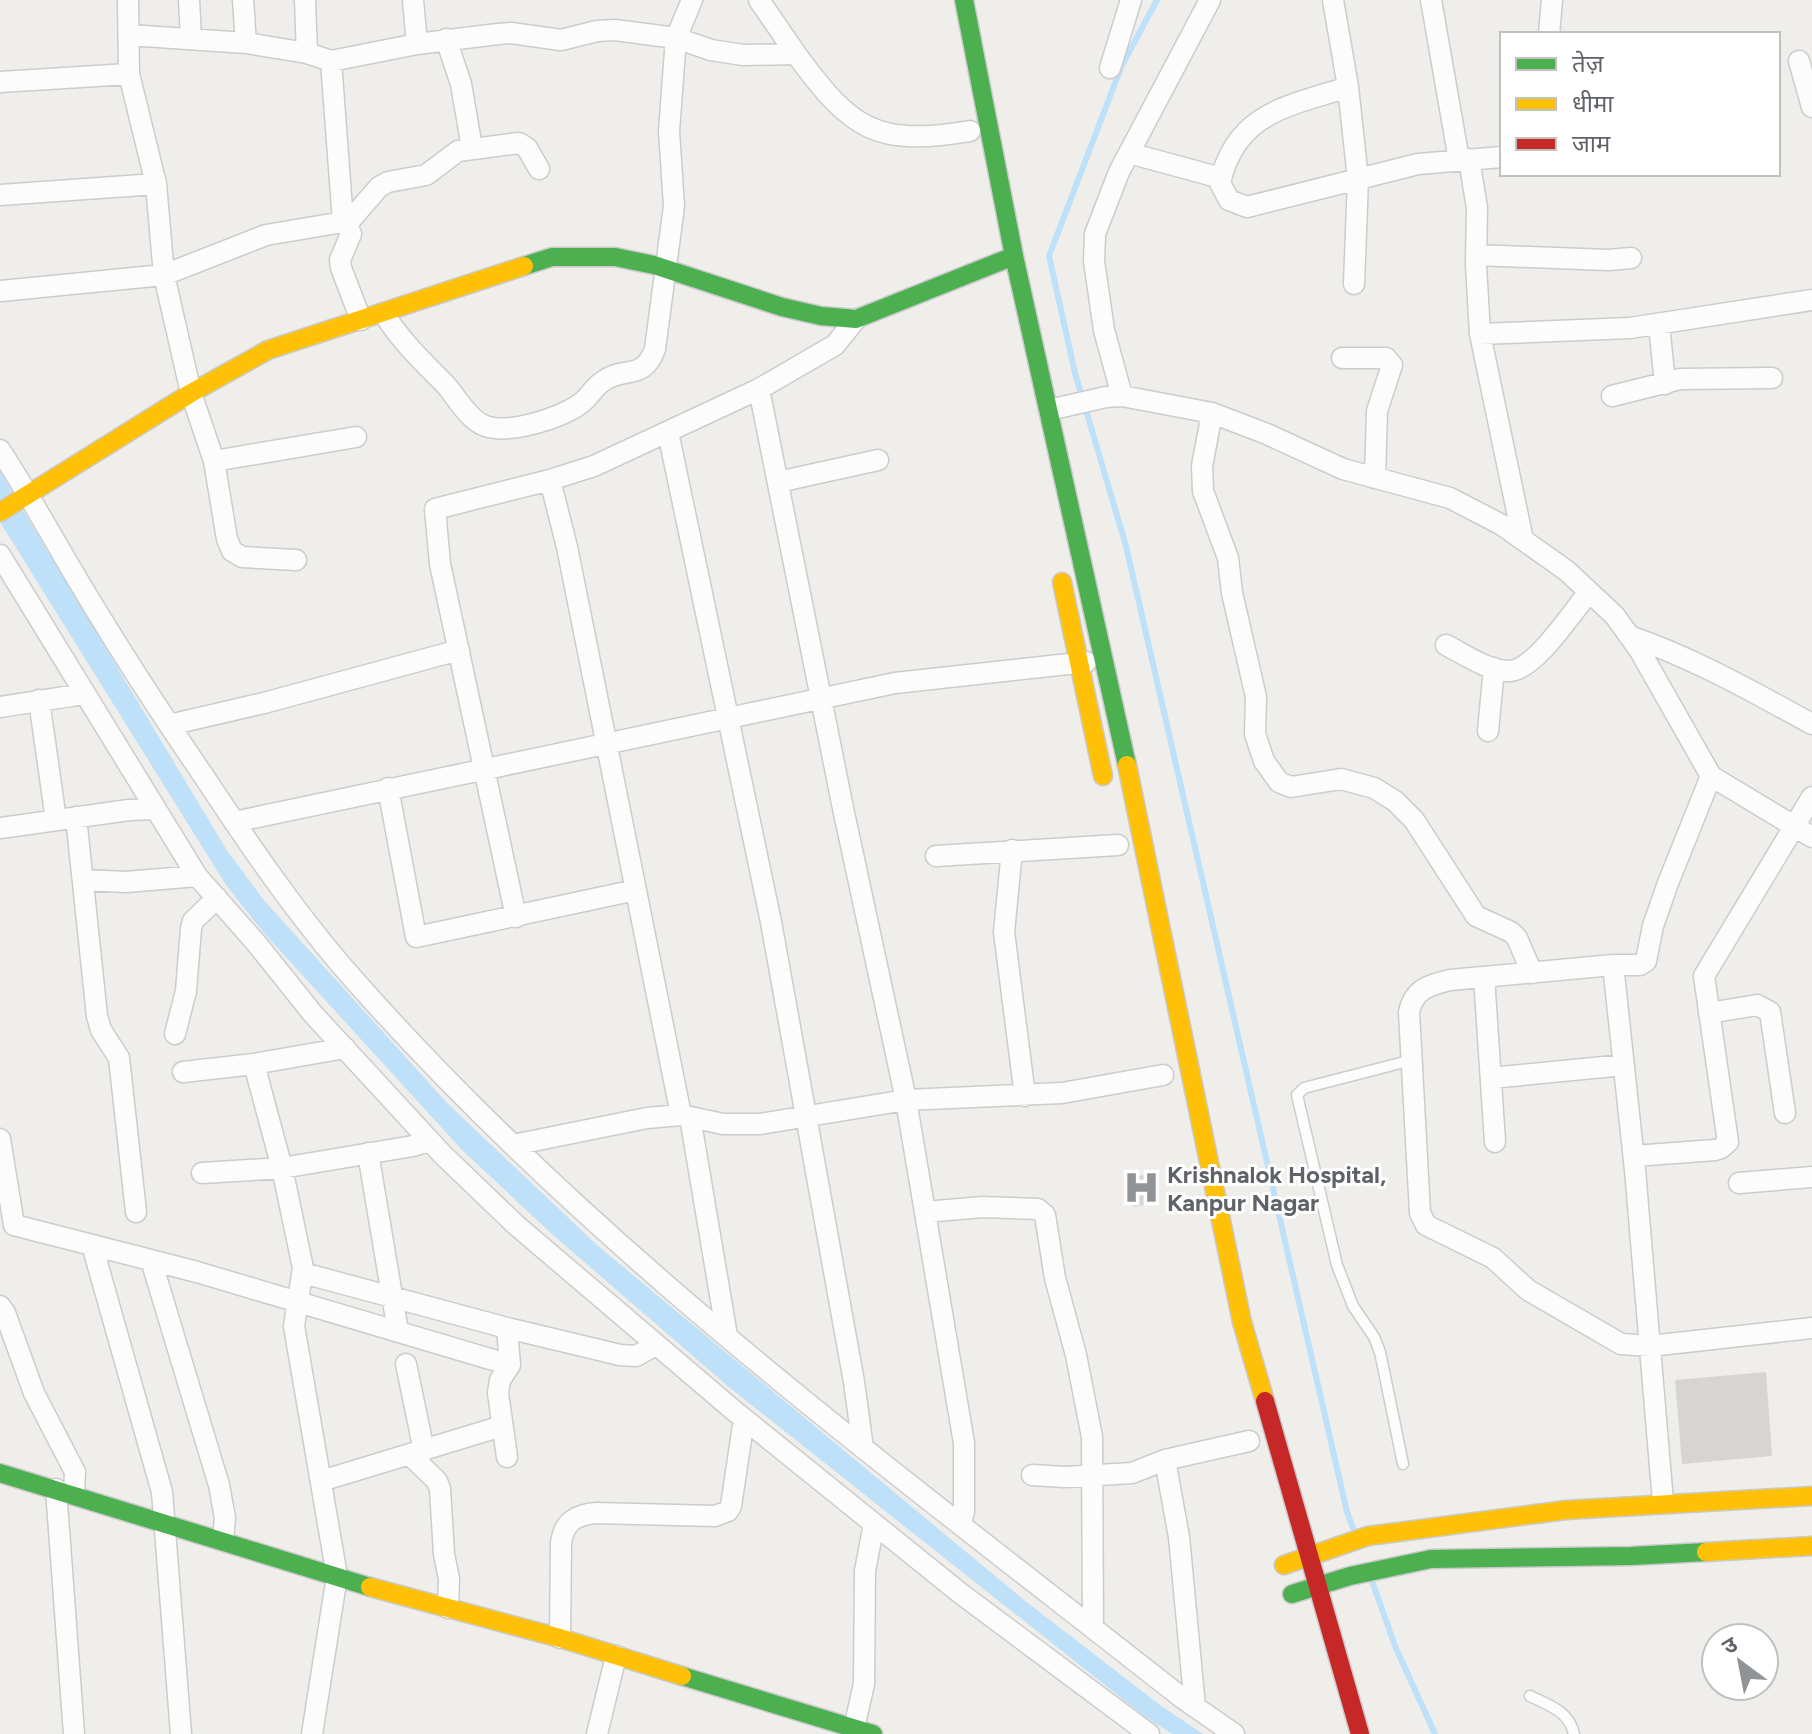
<svg xmlns="http://www.w3.org/2000/svg" width="1812" height="1734" viewBox="0 0 1812 1734" font-family="Figtree,'Noto Sans Devanagari',sans-serif">
	<style>
		.water { fill: #bfe0f9 }
		.lines { fill: none; stroke-linecap: round; stroke-linejoin: round }
		.stream { stroke: #bfe0f9; stroke-width: 6 }
		.building { fill: #d6d5d3 }
		.lane-casing { stroke: #cbcccc; stroke-width: 13 }
		.street-casing { stroke: #cbcccc; stroke-width: 23 }
		.fast-casing { stroke: #cacacb; stroke-width: 21 }
		.slow-casing { stroke: #cacacb; stroke-width: 21 }
		.jam-casing { stroke: #cacacb; stroke-width: 21 }
		.lane { stroke: #fdfcfc; stroke-width: 10 }
		.street { stroke: #fdfcfc; stroke-width: 20 }
		.fast { stroke: #4caf50; stroke-width: 18 }
		.slow { stroke: #ffc107; stroke-width: 18 }
		.jam { stroke: #c62828; stroke-width: 18 }
		.labels { text-anchor: middle; dominant-baseline: central; stroke-width: 6; stroke-linejoin: round; paint-order: stroke }
		.poi-label { font-size: 24px; font-weight: bold; fill: #5f6368; stroke: #fff; text-anchor: start }
	</style>
	<rect width="100%" height="100%" fill="#efeeea"/>
	<!-- water -->
	<path class="water" d="M0 472 226 849 262 898 448 1104 598 1246 1024 1600 1160 1705 1203 1734H1172L1144 1716 730 1388 553 1235 463 1151 263 932 226 885 0 522Z"/>
	<g class="lines">
		<!-- stream -->
		<path class="stream" d="M1157 0 1122 65 1049 256 1075 373 1126 546 1347 1512 1355 1533
			M1372 1581 1395 1646 1435 1734"/>
	</g>
	<!-- building -->
	<path class="building" d="M1148 1174 1153 1203 1134 1207 1128 1178Z
		M1766 1372 1772 1456 1682 1464 1675 1380Z"/>
	<g class="lines">
		<defs>
			<path id="lane" d="M1403 1464 1380 1352 1374 1337 1353 1306 1337 1265 1297 1095 1304 1088 1412 1060
				M1530 1696C1550 1706 1569 1711 1574 1734"/>
			<path id="street" d="M128 0 129 74 156 184 164 275 191 393 214 461 227 539 232 551 242 557 296 560
				M189 0 191 38
				M243 0 246 43
				M305 0 307 53
				M413 0 417 44
				M759 0 796 54
				M1333 0 1348 87 1358 179 1354 284
				M1431 0 1459 160
				M1549 34 1552 0
				M129 35 246 43 307 53 331 61 417 44 498 34 511 33 561 40 597 31 615 30 676 38 711 50 743 55 796 54C851 129 875 147 970 131
				M446 39 461 84 472 148
				M331 61 343 222
				M1799 61 1812 107
				M1110 68 1131 0
				M0 82 129 74
				M1348 87C1289 106 1236 112 1220 183L1229 200 1247 207 1418 164 1502 157
				M1129 153 1221 178
				M1469 159 1477 208 1476 265 1480 334 1523 540
				M0 195 156 184
				M347 224 379 187 388 182 426 175 458 151 519 143 527 148 539 169
				M1476 255 1608 260 1631 258
				M0 291 164 275 266 235 343 222 347 224 351 234 340 260 341 268 361 320
				M384 314C401 341 422 361 444 383 456 396 466 416 481 424 504 437 560 418 580 404 589 398 593 388 602 382 624 365 643 382 655 349L674 206 669 131 676 38 692 0
				M1659 324 1665 384
				M1480 334 1630 328 1812 300
				M1342 358H1386L1392 365 1377 411 1375 478
				M759 389 844 813 906 1100 964 1443V1511L961 1523
				M1122 396 1104 330 1094 261 1095 234 1119 172 1210 0
				M1612 396 1680 379 1772 378
				M1049 410 1106 397 1122 396 1212 413 1267 434 1343 469 1450 498 1502 525 1567 571 1615 616 1640 651 1711 776 1812 837
				M1212 413 1202 466 1203 491 1228 558 1232 593 1256 697 1255 734 1264 761 1279 782 1291 787 1341 779 1374 788 1395 801 1414 820 1476 916 1511 932 1517 938 1532 973
				M668 432 771 922 854 1382 863 1448
				M0 450C30 496 56 544 85 592 122 654 162 715 203 775 246 840 290 905 341 965 586 1247 889 1467 1181 1697L1234 1734
				M214 461 356 437
				M550 480 567 547 681 1115
				M778 482 878 460
				M0 555 197 876 257 944 313 1014 442 1154 516 1225 738 1414 960 1593 1149 1734
				M1629 636C1694 658 1753 692 1812 724
				M1446 645C1464 654 1489 672 1510 671 1535 670 1573 611 1589 592
				M39 700 56 820
				M0 707 84 694
				M169 725 264 703 459 650
				M1488 731 1494 668
				M1711 776 1668 883 1653 926 1646 961 1640 965H1613L1450 980C1429 985 1414 989 1409 1012L1420 1213 1426 1225 1493 1258 1528 1290 1621 1344 1650 1346 1812 1328
				M388 788 416 937 636 890
				M76 817 97 1016 101 1030 119 1058 136 1212
				M234 822 895 683 1086 662
				M0 828 129 810 155 809
				M1012 850 1004 932 1025 1096
				M936 856 1118 845
				M83 880 126 882 197 876
				M516 917 440 564 435 509 550 480 594 466 759 389 835 345 856 319
				M1613 965 1635 1170 1663 1502
				M1484 977 1495 1142
				M1709 1013 1757 1005 1770 1012 1785 1113
				M175 1034 186 991 191 928 193 921 217 898
				M254 1064 282 1168 303 1268 294 1326 337 1576 312 1734
				M183 1072 254 1064 345 1048
				M1491 1078 1624 1065
				M690 1117 727 1336
				M0 1139 14 1225 197 1272 510 1365
				M513 1145 647 1118 681 1115 723 1124H760L906 1100 1062 1093 1163 1075
				M368 1153 398 1331
				M1634 1156 1715 1150 1721 1148 1728 1142 1704 976 1812 797
				M202 1173 282 1168 413 1146 429 1141
				M1739 1183 1812 1177
				M925 1212 983 1207 1038 1209 1045 1215 1055 1278 1076 1355 1092 1437 1093 1628
				M92 1245 162 1492 181 1734
				M151 1260 219 1485 225 1518 223 1540
				M303 1273 507 1328 620 1355 636 1356 656 1345
				M0 1306 5 1313 34 1393 75 1472 74 1494
				M406 1364 424 1451
				M410 1455 437 1481 440 1489 444 1554 449 1579 448 1608
				M507 1457 498 1393 500 1380 510 1365 507 1328
				M1165 1460 1179 1537 1195 1707
				M1032 1475 1065 1477 1132 1473 1165 1460 1249 1441
				M321 1481 502 1426
				M56 1489 74 1734
				M560 1638 561 1543C564 1522 575 1515 596 1513L715 1516 728 1511 731 1506 744 1419
				M854 1728 864 1684 865 1571 874 1524
				M597 1734 616 1656"/>
			<path id="fast" d="M964 0 1014 256 1127 765
				M524 266 552 257H615L654 265 782 307 821 316 856 319 1014 256
				M0 1473 370 1587
				M1292 1594 1350 1576 1431 1559 1631 1556 1706 1552
				M682 1676 873 1734"/>
			<path id="slow" d="M0 512 191 393 268 350 524 266
				M1062 582 1103 776
				M1127 765 1242 1322 1265 1401
				M1706 1552 1812 1546
				M1284 1565 1368 1536 1566 1510 1812 1496
				M370 1587 560 1638 682 1676"/>
			<path id="jam" d="M1265 1401 1360 1734"/>
		</defs>
		<!-- lane casing -->
		<use href="#lane" class="lane-casing"/>
		<!-- street casing -->
		<use href="#street" class="street-casing"/>
		<!-- fast casing -->
		<use href="#fast" class="fast-casing"/>
		<!-- slow casing -->
		<use href="#slow" class="slow-casing"/>
		<!-- jam casing -->
		<use href="#jam" class="jam-casing"/>
		<!-- lane -->
		<use href="#lane" class="lane"/>
		<!-- street -->
		<use href="#street" class="street"/>
		<!-- fast -->
		<use href="#fast" class="fast"/>
		<!-- slow -->
		<use href="#slow" class="slow"/>
		<!-- jam -->
		<use href="#jam" class="jam"/>
	</g>
	<!-- icons -->
	<defs>
		<symbol id="hospital-bare" viewBox="-9 -9 18 18"><path d="M-5-5h3v3.5h4V-5h3V5h-3V1.5h-4V5h-3Z" fill="#919496" stroke="#fff" stroke-width="2.5" paint-order="stroke"/></symbol>
	</defs>
	<g fill-rule="evenodd">
		<use href="#hospital-bare" x="1116" y="1162" width="51" height="51"/>
	</g>
	<g class="labels">
		<!-- poi labels -->
		<g class="poi-label">
			<text x="1167" y="1174">Krishnalok Hospital,<tspan x="1167" dy="28">Kanpur Nagar</tspan></text>
		</g>
	</g>
	<!-- legend -->
	<rect x="1500" y="32" width="280" height="144" fill="#ffffff" stroke="#bfc1c3" stroke-width="2"/>
	<rect x="1516" y="58" width="40" height="12" fill="#4caf50" stroke="#bfc1c3" stroke-width="2"/>
	<text x="1572" y="72" font-size="24" fill="#5f6368">तेज़</text>
	<rect x="1516" y="98" width="40" height="12" fill="#ffc107" stroke="#bfc1c3" stroke-width="2"/>
	<text x="1572" y="112" font-size="24" fill="#5f6368">धीमा</text>
	<rect x="1516" y="138" width="40" height="12" fill="#c62828" stroke="#bfc1c3" stroke-width="2"/>
	<text x="1572" y="152" font-size="24" fill="#5f6368">जाम</text>
	<!-- north arrow -->
	<g transform="translate(1740 1662) rotate(328)"><circle r="38" fill="#ffffff" stroke="#bfc1c3" stroke-width="2"/>
	<path d="M0-6L14 30L0 20L-14 30Z" fill="#919496"/>
	<text y="-12" font-size="22" font-weight="bold" text-anchor="middle" fill="#5f6368">उ</text>
	</g>
</svg>
